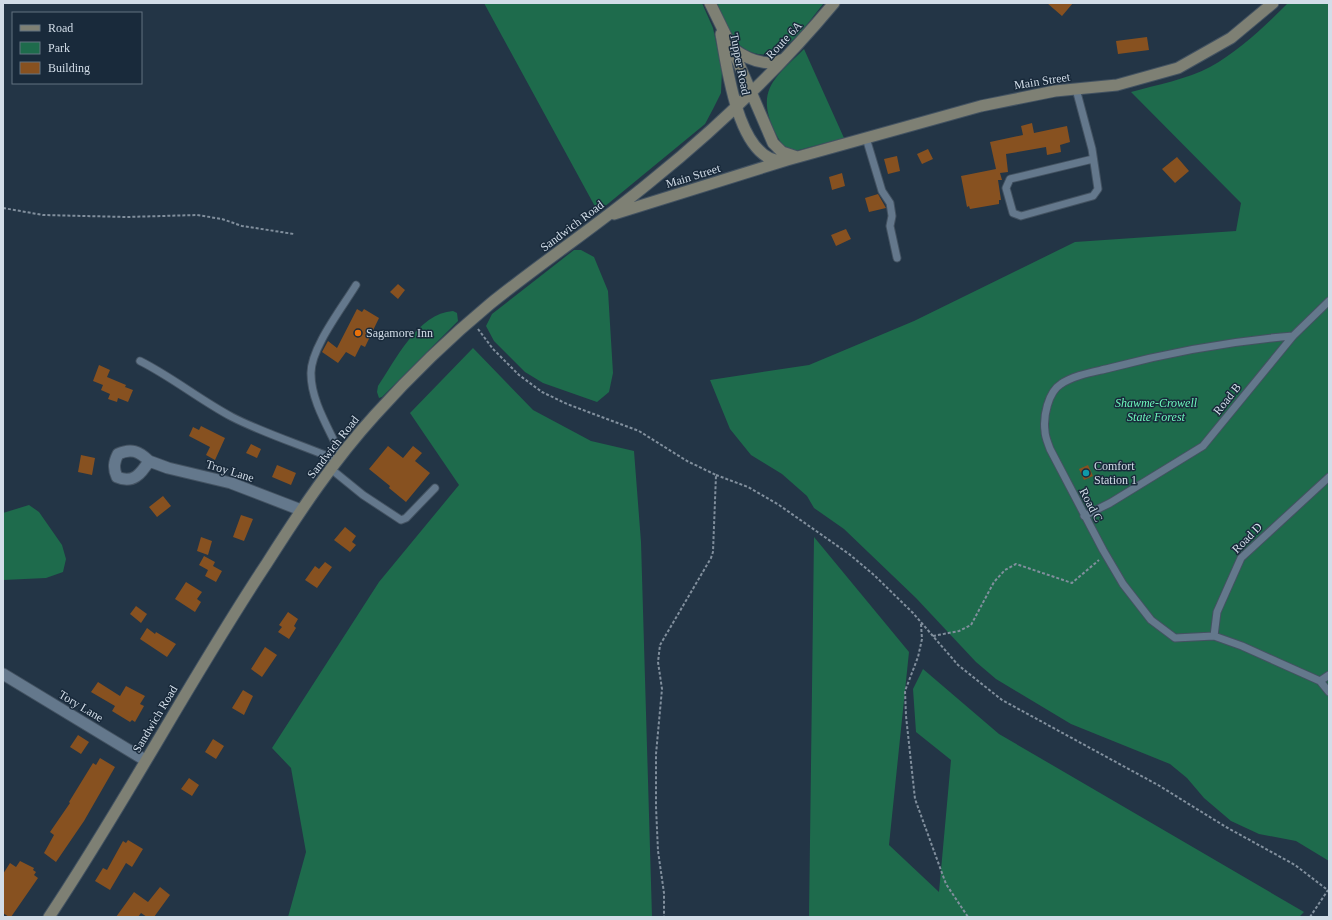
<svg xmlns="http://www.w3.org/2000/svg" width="1332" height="920" viewBox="0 0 1332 920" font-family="'Times New Roman',serif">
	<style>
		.green { fill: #1e6b4c }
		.building { fill: #875120 }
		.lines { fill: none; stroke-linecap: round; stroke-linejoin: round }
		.service-casing { stroke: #435261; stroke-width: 9 }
		.minor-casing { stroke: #435261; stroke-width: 13 }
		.secondary-casing { stroke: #435261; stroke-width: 13 }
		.path { stroke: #818f9d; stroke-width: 2; stroke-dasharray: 3 2; stroke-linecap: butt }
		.service { stroke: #64788c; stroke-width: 7 }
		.minor { stroke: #64788c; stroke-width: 11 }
		.secondary { stroke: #7e8074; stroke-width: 11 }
		.food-dot { fill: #e8710a; stroke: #192a3b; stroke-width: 1.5 }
		.culture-dot { fill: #0f9aa8; stroke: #192a3b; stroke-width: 1.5 }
		.labels { text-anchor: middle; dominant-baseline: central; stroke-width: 3; stroke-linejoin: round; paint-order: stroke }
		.street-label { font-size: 12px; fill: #d2dde8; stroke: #192a3b }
		.poi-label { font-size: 12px; fill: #d2dde8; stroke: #192a3b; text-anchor: start }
		.park-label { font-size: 12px; font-style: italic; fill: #6df9bd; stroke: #192a3b }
	</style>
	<rect width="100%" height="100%" fill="#233546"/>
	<!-- green -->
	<path class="green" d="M484 3H702L713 28 722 70 721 93 713 109 705 124 598 212Z
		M717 3H824C807 23 782 65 751 52 743 49 737 43 732 37 726 26 722 14 717 3Z
		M1288 3H1329V861L1296 841 1259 834 1231 821 1204 798 1187 778 1170 764 1071 724 996 679 976 662 916 598 844 529 814 508 807 496 782 474 751 455 730 429 710 380 809 365 914 321 1075 242 1236 231 1241 203 1131 92C1156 85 1188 79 1210 67 1239 51 1265 26 1288 3Z
		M804 49 844 138 795 151C783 149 779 140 774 130 755 89 777 76 804 49Z
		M574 250H581L594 257 608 291 613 373 609 392 597 402 543 383 525 372 494 341 486 326 492 314Z
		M453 311 457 313 458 321 382 397 379 398 377 392 378 386C395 361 418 313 453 311Z
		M473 348 533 410 591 441 634 451 641 542 652 917H288L306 852 291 768 272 748 379 582 459 485 410 413Z
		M29 505 39 512 62 545 66 559 63 572 46 578 3 580V513Z
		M814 537 909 652 889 845 939 892 951 760 916 732 913 689 923 669 999 734 1304 912 1299 917H809Z"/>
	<!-- building -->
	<path class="building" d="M1047 3H1073L1062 16Z
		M1147 37 1149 50 1118 54 1116 41Z
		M1032 123 1034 133 1067 126 1070 142 1060 145 1061 152 1047 155 1046 147 1006 154 1008 172 1000 173 1002 180H998L1001 200H999V204L970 209 969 206 967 207 961 176 996 169 990 142 1023 135 1021 126Z
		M928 149 933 159 922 164 917 154Z
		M897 156 900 171 888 174 884 159Z
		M1177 157 1189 171 1175 183 1162 169Z
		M842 173 845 186 832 190 829 177Z
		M878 194 886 208 869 212 865 198Z
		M846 229 851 239 836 246 831 235Z
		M398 284 405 290 398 299 390 292Z
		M357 309 362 312 364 309 379 318 365 347 361 345 355 357 346 352 338 363 322 352 328 341 337 348Z
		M99 365 110 370 107 377 126 385 125 387 133 390 128 402 118 398 117 402 108 399 110 394 101 390 103 385 93 381Z
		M201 426 225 438 215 460 206 455 210 447 189 436 193 427 199 430Z
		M251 444 261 449 257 458 246 453Z
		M388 446 403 458 413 446 422 453 415 461 430 473 406 502 389 488 390 486 369 469Z
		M81 455 95 458 92 475 78 472Z
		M277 465 296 473 291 485 272 477Z
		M1088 465 1093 476 1084 480 1079 469Z
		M163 496 171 506 157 517 149 507Z
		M241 515 253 519 244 541 233 537Z
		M345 527 356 536 352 542 356 545 350 552 334 540Z
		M201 537 212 541 208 555 197 551Z
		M204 556 215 562 213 566 222 571 216 582 205 576 208 570 199 565Z
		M325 562 332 567 317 588 305 580 315 566 319 569Z
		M186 582 202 592 197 599 201 602 195 612 175 599Z
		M136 606 147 614 141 623 130 614Z
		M288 612 298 619 294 626 296 628 289 639 278 632 282 627 279 625Z
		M147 628 155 634 156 632 176 644 167 657 140 639Z
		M265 647 277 655 262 677 251 669Z
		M98 682 120 696 126 686 145 696 140 704 144 706 135 722 132 720 130 722 112 711 115 706 91 692Z
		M243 690 253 696 244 715 232 708Z
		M78 735 89 742 81 754 70 747Z
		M213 739 224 746 216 759 205 752Z
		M100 758 115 767 84 821 56 862 44 853 54 835 50 832 70 803 69 802 93 763 96 765Z
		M189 778 199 785 192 796 181 789Z
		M128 840 143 849 132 867 126 863 110 890 95 881 103 868 107 870 123 841 126 843Z
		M20 861 34 868 33 870 36 872 34 875 38 878 11 917H9L3 913V874L10 863 16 867Z
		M160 887 170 895 154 917H147L141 913 138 917H116L134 892 148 902Z"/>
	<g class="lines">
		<defs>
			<path id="service" d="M1076 89 1092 149 1098 189 1093 196 1021 216 1013 213 1006 188 1010 179 1093 159
				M866 138 882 191 890 203 892 216 890 226 897 258
				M1293 336C1230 341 1170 352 1110 368 1094 372 1074 375 1061 384 1048 392 1043 417 1045 431 1045 437 1048 443 1050 449L1103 550 1123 584 1151 620 1175 638 1214 636 1242 646 1320 681 1329 692
				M140 361C172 377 200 400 232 417 263 433 304 446 337 460
				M338 449C328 427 311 400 311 374 310 349 342 308 356 285
				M331 469 363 495 401 520 406 518 435 488
				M1084 516 1110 503 1203 446 1293 336 1329 301
				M1214 636 1217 612 1241 558 1329 477
				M1320 681 1329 675"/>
			<path id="minor" d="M149 461C139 451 131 448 118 454 114 462 113 468 117 477 133 484 141 474 149 461L168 468 231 483 301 510
				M3 674 145 760"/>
			<path id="secondary" d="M710 3 732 48 773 143 782 152 797 157
				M721 34C727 66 738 162 783 161
				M732 48C747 59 766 68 784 59
				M614 214 787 160 981 106 1055 91 1117 85 1178 68 1231 38 1273 3
				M49 917C126 802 190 679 267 563 300 511 334 460 375 415 410 376 449 338 490 304 542 262 598 225 650 182 717 128 779 69 834 3"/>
		</defs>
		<!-- service casing -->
		<use href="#service" class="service-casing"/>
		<!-- minor casing -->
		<use href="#minor" class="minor-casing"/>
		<!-- secondary casing -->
		<use href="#secondary" class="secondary-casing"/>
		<!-- path -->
		<path class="path" d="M3 208 43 215 127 217 197 215 222 219 242 226 294 234
			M478 329 493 349 519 375 542 392 567 404 639 431 687 461 716 475 713 552 711 558 660 645 658 662 662 689 656 754V807L658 851 664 893V917
			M716 475 748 487 779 505 849 554 874 575 913 613 958 665 1002 700 1158 785 1226 827 1295 865 1329 891
			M921 624 922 639 918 657 905 691 906 716 915 799 946 884 968 917
			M933 636 959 631 971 625 994 582 1005 570 1016 564 1072 583 1099 560
			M1310 917 1328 890"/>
		<!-- service -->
		<use href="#service" class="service"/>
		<!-- minor -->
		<use href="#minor" class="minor"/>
		<!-- secondary -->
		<use href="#secondary" class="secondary"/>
	</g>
	<!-- markers -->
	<circle class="food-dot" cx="358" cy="333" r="4"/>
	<circle class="culture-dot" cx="1086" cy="473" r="4"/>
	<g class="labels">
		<!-- street labels -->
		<g class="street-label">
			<text transform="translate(784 40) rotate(-47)">Route 6A</text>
			<text transform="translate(740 64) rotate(79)">Tupper Road</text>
			<text transform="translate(1042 81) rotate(-9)">Main Street</text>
			<text transform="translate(693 176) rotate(-17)">Main Street</text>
			<text transform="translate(572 226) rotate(-37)">Sandwich Road</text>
			<text transform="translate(1227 399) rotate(-51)">Road B</text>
			<text transform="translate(333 447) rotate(-52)">Sandwich Road</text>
			<text transform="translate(230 471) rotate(17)">Troy Lane</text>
			<text transform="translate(1091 505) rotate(62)">Road C</text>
			<text transform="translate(1247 538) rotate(-46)">Road D</text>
			<text transform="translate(81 706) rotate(31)">Tory Lane</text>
			<text transform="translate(155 719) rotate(-59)">Sandwich Road</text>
		</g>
		<!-- poi labels -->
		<g class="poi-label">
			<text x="366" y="333">Sagamore Inn</text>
			<text x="1094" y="466">Comfort<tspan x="1094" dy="14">Station 1</tspan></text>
		</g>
		<!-- park labels -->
		<g class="park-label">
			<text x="1156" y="403">Shawme-Crowell<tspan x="1156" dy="14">State Forest</tspan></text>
		</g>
	</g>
	<!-- border -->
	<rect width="1332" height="920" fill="none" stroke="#d2dde8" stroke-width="8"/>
	<!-- legend -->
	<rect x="12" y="12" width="130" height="72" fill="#192a3b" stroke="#637280"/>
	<rect x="20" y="25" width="20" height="6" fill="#7e8074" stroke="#637280"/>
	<text x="48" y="32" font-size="12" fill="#d2dde8">Road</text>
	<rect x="20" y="42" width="20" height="12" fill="#1e6b4c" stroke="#637280"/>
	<text x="48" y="52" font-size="12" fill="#d2dde8">Park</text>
	<rect x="20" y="62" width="20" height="12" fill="#875120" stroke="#637280"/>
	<text x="48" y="72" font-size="12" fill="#d2dde8">Building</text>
</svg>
